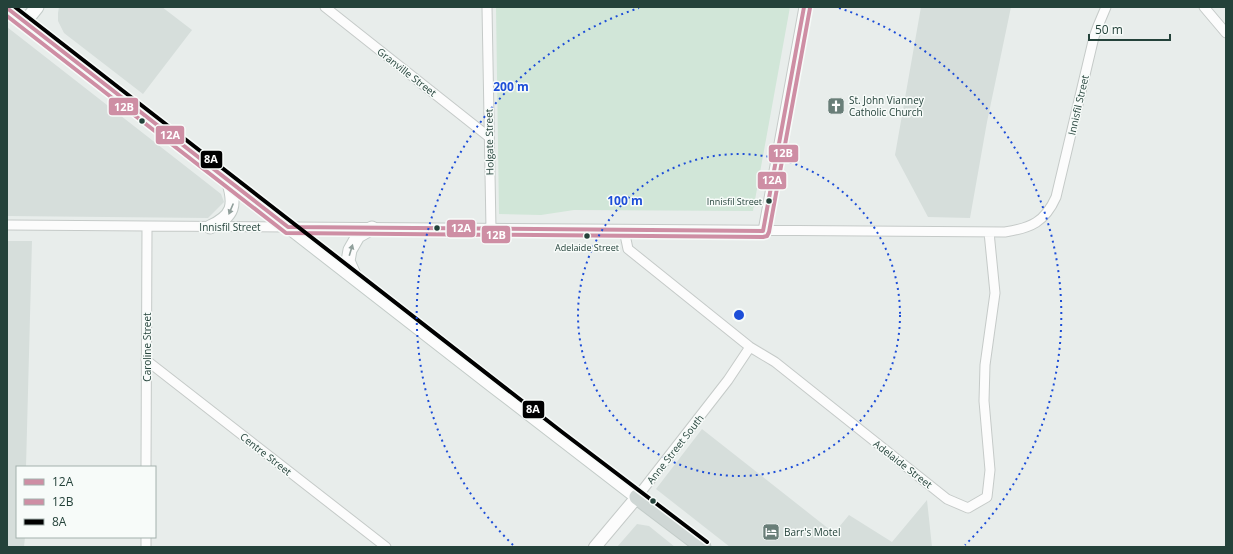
<svg xmlns="http://www.w3.org/2000/svg" width="1233" height="554" viewBox="0 0 1233 554" font-family="'Open Sans',sans-serif">
	<style>
		.built { fill: #d6dedb }
		.park { fill: #d1e6d8 }
		.lines { fill: none; stroke-linecap: round; stroke-linejoin: round }
		.minor-casing { stroke: #c5cac8; stroke-width: 11 }
		.tertiary-casing { stroke: #c5cac8; stroke-width: 14 }
		.secondary-casing { stroke: #c3cbc8; stroke-width: 15 }
		.primary-casing { stroke: #c3ccc9; stroke-width: 17 }
		.minor { stroke: #fcfcfc; stroke-width: 9 }
		.tertiary { stroke: #fcfcfc; stroke-width: 12 }
		.secondary { stroke: #fcfcfc; stroke-width: 13 }
		.primary { stroke: #cfd7d5; stroke-width: 15 }
		.bus-1-casing { stroke: #f7fbf9; stroke-width: 7 }
		.bus-2-casing { stroke: #f7fbf9; stroke-width: 7 }
		.bus-3-casing { stroke: #f7fbf9; stroke-width: 7 }
		.bus-1 { stroke: #ce8ea4; stroke-width: 4 }
		.bus-2 { stroke: #ce8ea4; stroke-width: 4 }
		.bus-3 { stroke: #000; stroke-width: 4 }
		.oneway { fill: #909f9b }
		.ring { fill: none; stroke: #1d4ed8; stroke-width: 2; stroke-dasharray: 2 4 }
		.bus-dot { fill: #24423a; stroke: #f7fbf9; stroke-width: 1.5 }
		.labels { text-anchor: middle; dominant-baseline: central; stroke-width: 3; stroke-linejoin: round; paint-order: stroke }
		.bus-label { font-size: 9px; fill: #24423a; stroke: #f7fbf9; text-anchor: end }
		.street-label { font-size: 10px; fill: #24423a; stroke: #f7fbf9 }
		.poi-label { font-size: 10px; fill: #24423a; stroke: #f7fbf9; text-anchor: start }
		.centre { fill: #1d4ed8; stroke: #f7fbf9; stroke-width: 2 }
		.ring-label { font-size: 12px; text-anchor: middle; font-weight: bold; fill: #1d4ed8; stroke: #f7fbf9; stroke-width: 3; stroke-linejoin: round; paint-order: stroke }
		.line-badge { stroke: #f7fbf9; stroke-width: 1.5 }
		.badge-label { font-size: 11px; text-anchor: middle; font-weight: bold; fill: #fff }
	</style>
	<rect width="100%" height="100%" fill="#e8edeb"/>
	<!-- built -->
	<path class="built" d="M59 7H162L192 30 143 94 64 33 58 21V13Z
		M921 7H1011L987 122 970 218 928 217 895 155Z
		M7 27 207 183 221 194 224 202 208 218 7 216Z
		M7 241H32L26 467H17V537H25L24 547H7Z
		M702 429 834 533 849 515 892 542 927 500 932 547H730L656 489Z
		M637 524 649 526 675 547H617Z"/>
	<!-- park -->
	<path class="park" d="M496 7H790L753 211 574 210 541 215 499 214Z"/>
	<g class="lines">
		<defs>
			<path id="minor" d="M325 7 489 137
				M487 7 491 229
				M1204 7 1226 33
				M7 225 1005 232C1031 228 1045 222 1056 197L1094 37 1098 26 1106 7
				M624 230 628 249 750 347 775 362 947 499 968 508 987 497 990 470 984 401 985 365 995 293 989 232
				M763 231 804 7
				M146 360 386 547
				M146 467 147 227
				M637 497 728 380 750 347
				M146 547V537"/>
			<path id="tertiary" d="M595 547 637 497"/>
			<path id="secondary" d="M7 8 493 386 637 497
				M25 22 37 7
				M210 227C234 216 236 205 228 180
				M356 279 348 261 350 250 358 236 372 228"/>
			<path id="primary" d="M637 497 703 547"/>
		</defs>
		<!-- minor casing -->
		<use href="#minor" class="minor-casing"/>
		<!-- tertiary casing -->
		<use href="#tertiary" class="tertiary-casing"/>
		<!-- secondary casing -->
		<use href="#secondary" class="secondary-casing"/>
		<!-- primary casing -->
		<use href="#primary" class="primary-casing"/>
		<!-- minor -->
		<use href="#minor" class="minor"/>
		<!-- tertiary -->
		<use href="#tertiary" class="tertiary"/>
		<!-- secondary -->
		<use href="#secondary" class="secondary"/>
		<!-- primary -->
		<use href="#primary" class="primary"/>
		<defs>
			<path id="bus-1" d="M7 8 288 227 763 231 804 7"/>
			<path id="bus-2" d="M7 16 286 233 763 237 767 236 769 232 810 8"/>
			<path id="bus-3" d="M15 7 562 432 707 542"/>
		</defs>
		<!-- bus-1 casing -->
		<use href="#bus-1" class="bus-1-casing"/>
		<!-- bus-2 casing -->
		<use href="#bus-2" class="bus-2-casing"/>
		<!-- bus-3 casing -->
		<use href="#bus-3" class="bus-3-casing"/>
		<!-- bus-1 -->
		<use href="#bus-1" class="bus-1"/>
		<!-- bus-2 -->
		<use href="#bus-2" class="bus-2"/>
		<!-- bus-3 -->
		<use href="#bus-3" class="bus-3"/>
	</g>
	<!-- one-way arrows -->
	<defs><path id="oneway-solid" d="M-6-.8H1V-3.2L6.5 0L1 3.2V.8H-6Z"/></defs>
	<g class="oneway">
		<use href="#oneway-solid" transform="translate(231 209) rotate(113)"/>
		<use href="#oneway-solid" transform="translate(351 250) rotate(-73)"/>
	</g>
	<!-- distance rings -->
	<g class="ring">
		<circle cx="739" cy="315" r="161"/>
		<path d="M513 545A323 323 0 0 1 639 8M839 8A323 323 0 0 1 965 545"/>
	</g>
	<!-- icons -->
	<defs>
		<symbol id="church-square" viewBox="-11 -11 22 22"><rect x="-9" y="-9" width="18" height="18" rx="4" fill="#697e78" stroke="#f7fbf9"/><path d="M-1.2-6h2.4v3.5h3.3v2.4h-3.3V6h-2.4V-.1h-3.3v-2.4h3.3Z" fill="#fff"/></symbol>
		<symbol id="hotel-square" viewBox="-11 -11 22 22"><rect x="-9" y="-9" width="18" height="18" rx="4" fill="#697e78" stroke="#f7fbf9"/><path d="M-6-4.5h1.5V1H6V5H4.5V3h-9V5H-6ZM-4 0a1.8 1.8 0 1 1 3.6 0ZM.5 0V-2.5h3Q6-2.5 6 0Z" fill="#fff"/></symbol>
	</defs>
	<g fill-rule="evenodd">
		<use href="#church-square" x="826" y="96" width="20" height="20"/>
		<use href="#hotel-square" x="761" y="522" width="20" height="20"/>
	</g>
	<!-- markers -->
	<g class="bus-dot">
		<circle cx="142" cy="121" r="3.5"/>
		<circle cx="769" cy="201" r="3.5"/>
		<circle cx="437" cy="228" r="3.5"/>
		<circle cx="587" cy="236" r="3.5"/>
		<circle cx="653" cy="501" r="3.5"/>
	</g>
	<g class="labels">
		<!-- bus labels -->
		<g class="bus-label">
			<text x="762" y="201">Innisfil Street</text>
			<text x="587" y="247" text-anchor="middle">Adelaide Street</text>
		</g>
		<!-- street labels -->
		<g class="street-label">
			<text transform="translate(407 72) rotate(38)">Granville Street</text>
			<text transform="translate(1078 105) rotate(-77)">Innisfil Street</text>
			<text transform="translate(489 142) rotate(-91)">Holgate Street</text>
			<text x="230" y="227">Innisfil Street</text>
			<text transform="translate(147 347) rotate(-90)">Caroline Street</text>
			<text transform="translate(675 449) rotate(-52)">Anne Street South</text>
			<text transform="translate(266 454) rotate(38)">Centre Street</text>
			<text transform="translate(903 464) rotate(38)">Adelaide Street</text>
		</g>
		<!-- poi labels -->
		<g class="poi-label">
			<text x="849" y="100">St. John Vianney<tspan x="849" dy="12">Catholic Church</tspan></text>
			<text x="784" y="532">Barr's Motel</text>
		</g>
	</g>
	<circle cx="739" cy="315" r="6" class="centre"/>
	<g class="ring-label">
		<text x="511" y="91">200 m</text>
		<text x="625" y="205">100 m</text>
	</g>
	<g class="line-badge">
		<rect x="108" y="97" width="31" height="19" rx="4" fill="#ce8ea4"/>
		<rect x="155" y="125" width="30" height="20" rx="4" fill="#ce8ea4"/>
		<rect x="768" y="144" width="31" height="19" rx="4" fill="#ce8ea4"/>
		<rect x="200" y="150" width="23" height="19" rx="4" fill="#000"/>
		<rect x="757" y="171" width="30" height="19" rx="4" fill="#ce8ea4"/>
		<rect x="446" y="219" width="30" height="19" rx="4" fill="#ce8ea4"/>
		<rect x="481" y="225" width="30" height="19" rx="4" fill="#ce8ea4"/>
		<rect x="522" y="400" width="23" height="19" rx="4" fill="#000"/>
	</g>
	<g class="badge-label">
		<text x="124" y="111">12B</text>
		<text x="170" y="139">12A</text>
		<text x="783" y="157">12B</text>
		<text x="211" y="163">8A</text>
		<text x="772" y="184">12A</text>
		<text x="461" y="232">12A</text>
		<text x="496" y="239">12B</text>
		<text x="533" y="413">8A</text>
	</g>
	<!-- border -->
	<rect width="1233" height="554" fill="none" stroke="#24423a" stroke-width="16"/>
	<!-- legend -->
	<rect x="16" y="466" width="140" height="72" fill="#f7fbf9" stroke="#a3b1ad"/>
	<rect x="24" y="479" width="20" height="6" fill="#ce8ea4" stroke="#a3b1ad"/>
	<text x="52" y="486" font-size="12" fill="#24423a">12A</text>
	<rect x="24" y="499" width="20" height="6" fill="#ce8ea4" stroke="#a3b1ad"/>
	<text x="52" y="506" font-size="12" fill="#24423a">12B</text>
	<rect x="24" y="519" width="20" height="6" fill="#000000" stroke="#a3b1ad"/>
	<text x="52" y="526" font-size="12" fill="#24423a">8A</text>
	<!-- scale -->
	<path d="M1089 34v6h81v-6" fill="none" stroke="#24423a" stroke-width="2"/>
	<text x="1095" y="34" font-size="12" fill="#24423a" stroke="#f7fbf9" stroke-width="3" paint-order="stroke">50 m</text>
</svg>
